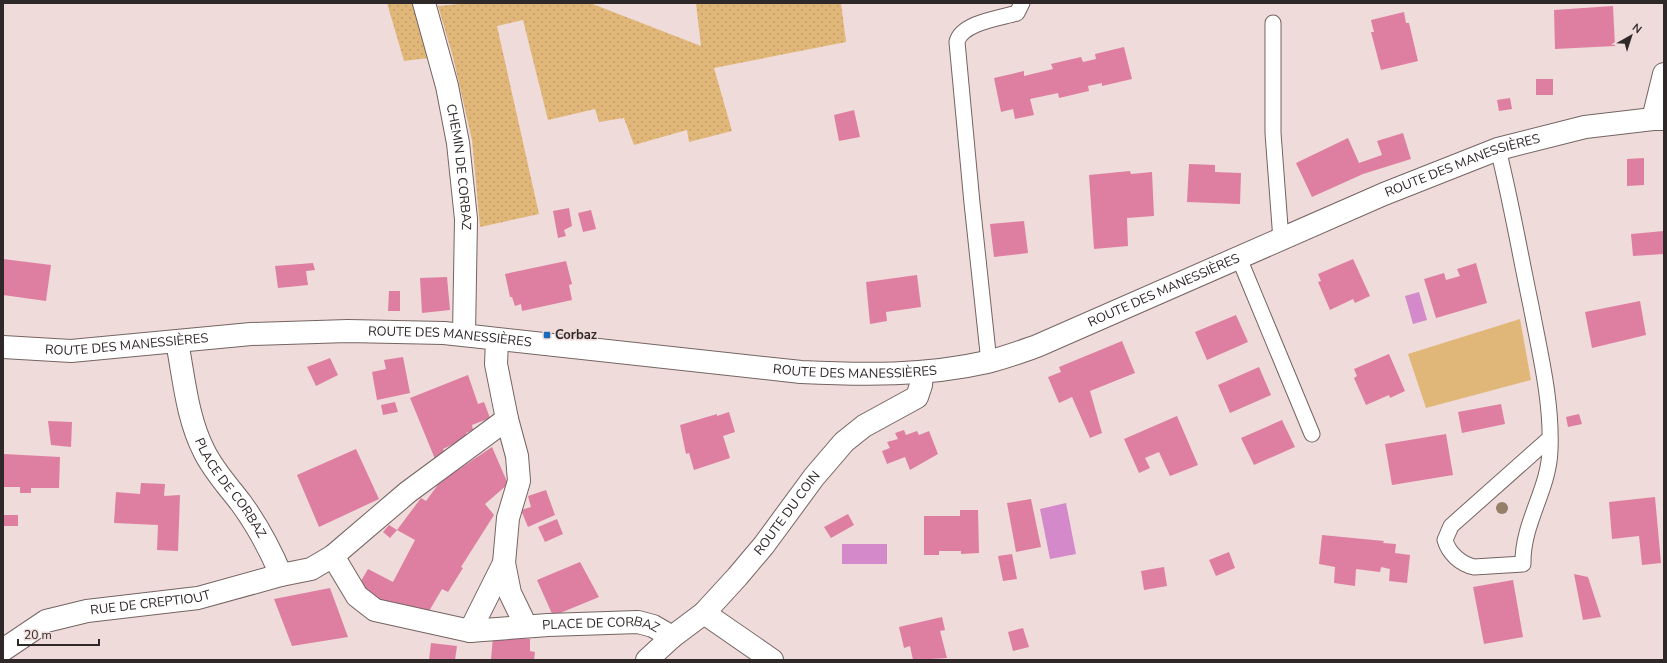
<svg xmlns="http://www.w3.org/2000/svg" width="1667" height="663" viewBox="0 0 1667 663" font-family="'Nunito Sans',sans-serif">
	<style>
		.grass { fill: url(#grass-dots) }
		.garden { fill: #e1b779 }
		.water { fill: #d489cb }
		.building { fill: #de7fa2 }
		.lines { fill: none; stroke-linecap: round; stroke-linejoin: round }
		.service-casing { stroke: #746462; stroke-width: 17 }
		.minor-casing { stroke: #746462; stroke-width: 24 }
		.service { stroke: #fff; stroke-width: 15 }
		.minor { stroke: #fff; stroke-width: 22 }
		.tree { fill: #947f69 }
		.poi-dot { fill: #1a6cba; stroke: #efdbda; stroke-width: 1.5 }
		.labels { text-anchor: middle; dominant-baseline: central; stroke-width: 3; stroke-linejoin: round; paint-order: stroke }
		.street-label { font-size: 13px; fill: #2f2828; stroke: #efdbda }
		.poi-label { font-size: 13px; font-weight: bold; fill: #2f2828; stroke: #efdbda; text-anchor: start }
	</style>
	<defs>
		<pattern id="grass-dots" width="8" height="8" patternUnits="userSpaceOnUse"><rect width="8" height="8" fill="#e1b779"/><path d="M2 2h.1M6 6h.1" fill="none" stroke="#c19d69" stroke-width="1.8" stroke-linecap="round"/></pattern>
	</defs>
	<rect width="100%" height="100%" fill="#efdbda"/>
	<!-- grass -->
	<path class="grass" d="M387 3H413L429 58 404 61Z
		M471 3H590L701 46 696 3H841L846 42 714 68 732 131 689 142 687 130 634 145 624 118 599 122 595 109 548 120 523 20 497 26 539 214 480 227 472 140 453 57 438 6Z"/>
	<!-- garden -->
	<path class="garden" d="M1520 319 1531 380 1426 408 1408 354Z"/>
	<!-- water -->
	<path class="water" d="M1419 292 1427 320 1413 324 1405 296Z
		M1066 503 1076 554 1050 559 1040 509Z
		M842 544H887V564H842Z"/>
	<!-- building -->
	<path class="building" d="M1613 6 1615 46 1555 49 1554 10Z
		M1404 12 1406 23H1409L1418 61 1381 70 1371 32H1374L1371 20Z
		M1124 47 1132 79 1102 86V83L1088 86 1089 91 1059 98 1058 93 1030 99 1034 115 1015 119 1013 109 1001 112 994 78 1024 71V76L1053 69 1051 64 1081 57 1083 62 1096 59 1095 54Z
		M1536 79H1553V95H1536Z
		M1510 98 1512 109 1499 111 1497 100Z
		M854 110 860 137 839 141 834 115Z
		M1403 133 1411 159 1363 174 1312 197 1296 163 1348 138 1359 163 1382 155 1377 141Z
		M1644 158V185L1627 186V159Z
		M1189 164 1215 165V172L1241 173 1240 204 1187 202Z
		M1130 171 1131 174 1152 172 1154 216 1127 218 1128 246 1094 249 1089 175Z
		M569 208 572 226 564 230 566 236 558 238 553 211Z
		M591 210 596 229 583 232 578 213Z
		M1024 221 1028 253 994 257 990 224Z
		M1664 231V254L1633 256 1631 234Z
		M3 259 51 265 46 301 3 295Z
		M1353 259 1370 296 1355 303 1353 299 1330 310 1318 282 1321 281 1318 274Z
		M566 261 572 284 569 285 572 300 522 311 521 304 515 306 512 297H510L505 274Z
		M313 263 315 270 306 271 308 285 278 288 275 266Z
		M1476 263 1487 303 1436 318 1424 279 1444 273 1446 280 1460 276 1457 269Z
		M917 275 921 307 886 312 887 321 870 324 866 282Z
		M447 277 450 310 422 313 420 278Z
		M389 291H400V311H388Z
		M1640 301 1646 335 1592 348 1585 312Z
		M1236 315 1248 342 1207 360 1195 332Z
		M1122 341 1135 373 1090 391 1102 433 1090 438 1072 397 1059 403 1048 377 1061 372 1059 367Z
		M1389 354 1405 391 1390 398 1389 395 1366 405 1354 378 1357 376 1354 369Z
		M403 357 410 393 377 400 372 372 386 369 384 360Z
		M330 358 338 375 316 386 307 367Z
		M1259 367 1271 395 1230 413 1218 385Z
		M468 375 478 404 484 402 490 418 472 425 473 430 466 433 468 437 443 449 445 453 435 459 410 398Z
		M395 402 398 412 383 415 381 405Z
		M1501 404 1505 424 1462 433 1458 412Z
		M729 412 735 432 723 436 730 458 694 470 689 453 686 454 680 425 717 414V416Z
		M1579 414 1582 424 1568 427 1566 417Z
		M1177 416 1198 465 1170 476 1159 452 1145 458 1150 468 1139 473 1124 439Z
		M1282 420 1295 447 1254 465 1241 438Z
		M48 421 72 422 71 447 51 445Z
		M904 430 906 435 917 431 919 435 929 431 938 454 910 470 905 457 887 464 882 451 890 448 887 442 898 439 895 433Z
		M1446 434 1453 475 1392 485 1385 444Z
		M492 447 508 484 485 504 494 515 461 567 463 568 448 592 442 589 425 618 378 602 358 580 361 581 368 569 393 582 415 540 397 530 421 498 426 501 440 482Z
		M356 449 379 499 319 527 297 475Z
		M4 454 60 457 59 488H31V493H20V487H3Z
		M141 483 165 484 164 496 180 495 178 551 157 550 158 525 114 523 116 492 140 494Z
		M546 490 555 515 528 527 521 510 531 507 528 496Z
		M1655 497 1661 563 1642 565 1639 536 1612 539 1609 502Z
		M1031 499 1041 547 1016 552 1007 503Z
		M960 510H978L979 553 961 554V551H939V555H924V516H960Z
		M848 514 854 525 831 538 824 527Z
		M4 515H18V526H4Z
		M557 519 563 534 545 542 538 527Z
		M389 525 397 530 390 538 383 532Z
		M1322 535 1384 541 1383 543 1396 544 1395 553 1410 555 1407 583 1389 581 1390 569 1381 567 1380 572 1356 569 1355 586 1334 583 1335 567 1319 564Z
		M1229 552 1235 568 1216 576 1209 560Z
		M1012 554 1017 579 1003 581 998 556Z
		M580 562 599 597 553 616 537 580Z
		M1164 567 1167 586 1144 590 1141 571Z
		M1574 574 1588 577 1601 617 1583 620Z
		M1513 580 1523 637 1484 644 1473 587Z
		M330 588 348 637 292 646 274 599Z
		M942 617 945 630 940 631 947 658 913 660 910 646 904 648 899 627Z
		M1023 628 1029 647 1013 651 1008 632Z
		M493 636 530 639V651L535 652 534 660H491Z
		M431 643 457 646 455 660H429Z"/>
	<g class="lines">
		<defs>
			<path id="service" d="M1273 23V133L1281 240
				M1498 149C1511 201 1520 254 1531 306 1540 354 1552 401 1550 450 1549 490 1522 523 1523 564L1474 567C1461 564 1449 554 1445 540L1451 526 1550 438
				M1239 258 1312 434
				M989 362 972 203 957 42C961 23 1000 18 1017 13L1022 3"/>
			<g id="minor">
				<path id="s1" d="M424 3 447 86 458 143 466 219 464 335"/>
				<path d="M1653 119 1664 74"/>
				<path d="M497 340 496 364 507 419 517 456 519 481 508 518 504 563 510 593 526 626"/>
				<path id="s2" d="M177 342C184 378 187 418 204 451 213 470 228 486 241 503 257 525 270 549 281 575L311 569 333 556 408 492 507 419"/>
				<path id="s3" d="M3 347 71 351 251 334 348 331 444 333 801 372C863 375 926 376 987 362 1004 358 1020 352 1037 346L1384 194 1498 149 1585 127 1653 119H1664"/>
				<path id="s4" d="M333 556 357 596 375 610 470 631 548 625 638 622 653 626 672 637"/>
				<path d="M704 613 772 660"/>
				<path d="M470 631 504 563"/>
				<path id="s5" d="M3 650 46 621 87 611 198 598 281 575"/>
				<path id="s6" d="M647 660 672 637 704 613 737 577 764 545 814 477 844 442 864 426 917 397 921 385 922 372"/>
			</g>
		</defs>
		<!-- service casing -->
		<use href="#service" class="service-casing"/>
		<!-- minor casing -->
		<use href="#minor" class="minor-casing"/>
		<!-- service -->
		<use href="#service" class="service"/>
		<!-- minor -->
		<use href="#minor" class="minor"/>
	</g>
	<!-- trees -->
	<circle class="tree" cx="1502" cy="508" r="6"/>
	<!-- markers -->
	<rect class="poi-dot" x="543" y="331" width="8" height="8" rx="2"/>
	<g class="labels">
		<!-- street labels -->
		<g class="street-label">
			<text stroke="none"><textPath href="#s3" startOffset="1503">ROUTE DES MANESSIÈRES</textPath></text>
			<text stroke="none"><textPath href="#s1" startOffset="168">CHEMIN DE CORBAZ</textPath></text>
			<text stroke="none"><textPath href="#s3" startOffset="1179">ROUTE DES MANESSIÈRES</textPath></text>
			<text stroke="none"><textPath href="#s3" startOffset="448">ROUTE DES MANESSIÈRES</textPath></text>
			<text stroke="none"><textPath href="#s3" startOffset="124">ROUTE DES MANESSIÈRES</textPath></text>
			<text stroke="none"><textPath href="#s3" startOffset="855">ROUTE DES MANESSIÈRES</textPath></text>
			<text stroke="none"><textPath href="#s2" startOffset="158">PLACE DE CORBAZ</textPath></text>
			<text stroke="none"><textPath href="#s6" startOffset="204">ROUTE DU COIN</textPath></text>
			<text stroke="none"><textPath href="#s5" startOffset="158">RUE DE CREPTIOUT</textPath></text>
			<text stroke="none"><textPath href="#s4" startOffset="298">PLACE DE CORBAZ</textPath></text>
		</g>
		<!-- poi labels -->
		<g class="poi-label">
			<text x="555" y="335">Corbaz</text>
		</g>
	</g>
	<!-- border -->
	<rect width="1667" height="663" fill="none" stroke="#2f2828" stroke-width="8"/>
	<!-- north arrow -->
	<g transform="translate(1631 36) rotate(39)" stroke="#efdbda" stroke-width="3" paint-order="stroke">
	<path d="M0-3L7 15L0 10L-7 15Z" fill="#2f2828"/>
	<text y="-6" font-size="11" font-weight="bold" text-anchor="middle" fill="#2f2828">N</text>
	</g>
	<!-- scale -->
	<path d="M18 639v6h81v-6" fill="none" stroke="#2f2828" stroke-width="2"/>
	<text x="24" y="639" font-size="12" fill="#2f2828" stroke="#efdbda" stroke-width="3" paint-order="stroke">20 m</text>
</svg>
